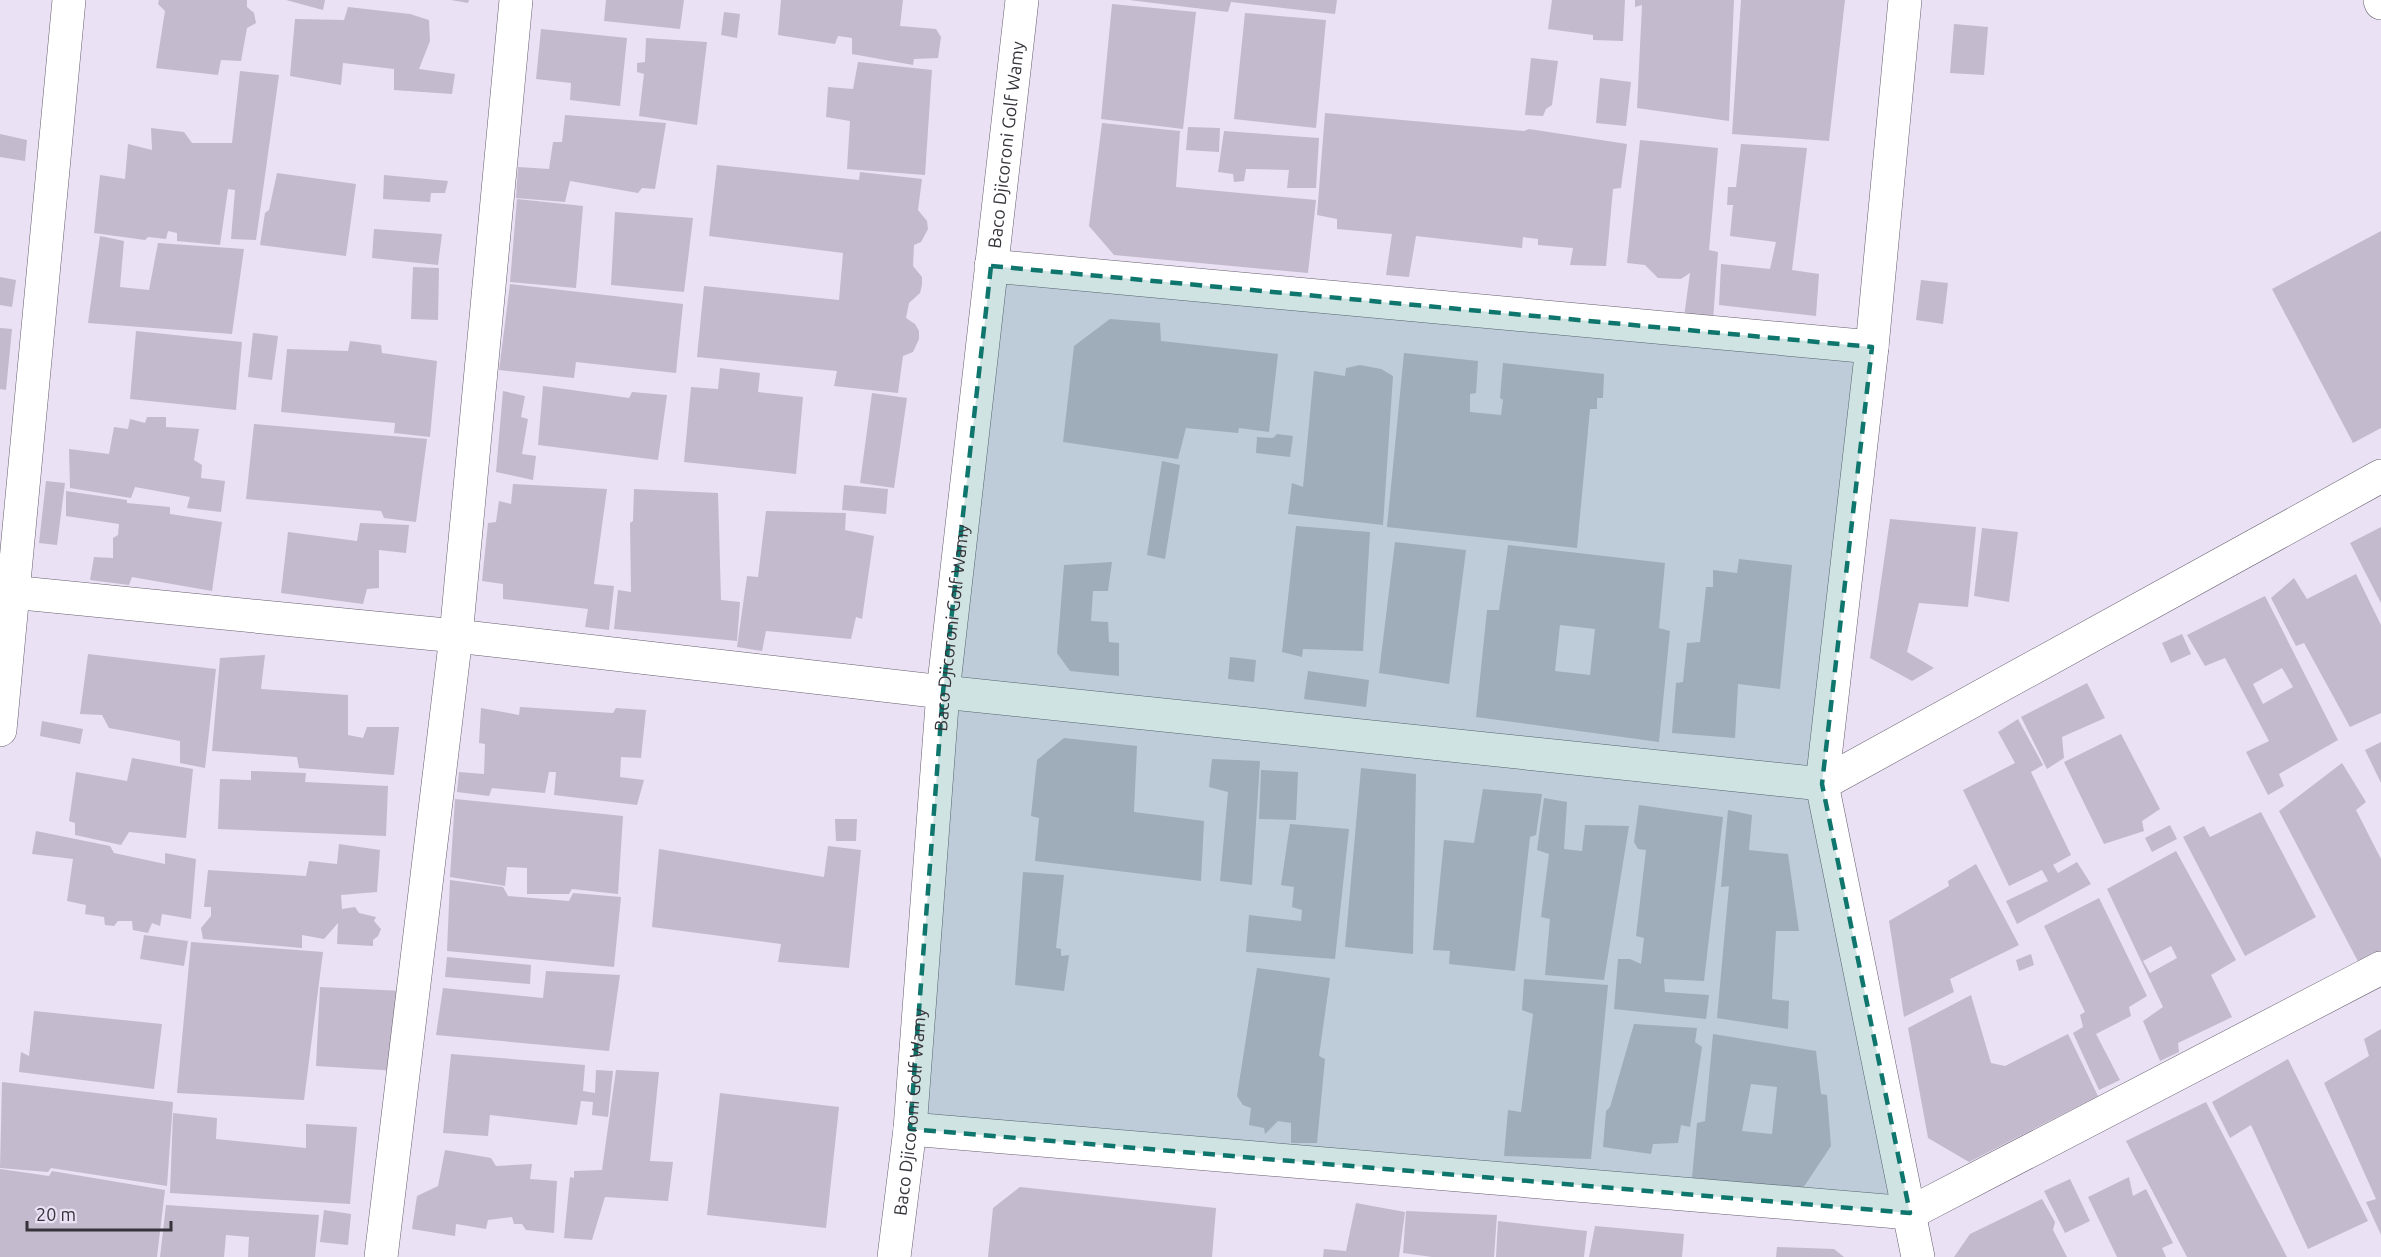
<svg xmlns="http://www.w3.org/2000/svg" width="2381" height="1257" viewBox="0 0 2381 1257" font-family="Ubuntu,sans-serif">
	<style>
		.building { fill: #c3bacd; fill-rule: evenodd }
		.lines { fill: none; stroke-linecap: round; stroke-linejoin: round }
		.minor-casing { stroke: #665e6e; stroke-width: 34 }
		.minor { stroke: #fff; stroke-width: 33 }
		.marked { fill: #0f766e; fill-opacity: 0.2; stroke: #0f766e; stroke-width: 4.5; stroke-dasharray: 12 8; stroke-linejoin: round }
		.labels { text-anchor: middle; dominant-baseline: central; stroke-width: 6; stroke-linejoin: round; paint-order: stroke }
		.street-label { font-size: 18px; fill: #37333b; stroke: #eae1f4 }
	</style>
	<rect width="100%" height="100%" fill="#eae1f4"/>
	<!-- building -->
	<path class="building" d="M159 0H247V7L254 13 256 23 247 28 241 61 221 60 218 75 156 68 165 11 158 4Z
		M286 0H325L323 10Z
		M451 0H469L468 3Z
		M606 0H684L680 29 604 21Z
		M781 0H903L900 26 936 29 941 37 938 58 914 59 913 65 852 54V38L838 36 835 44 778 35Z
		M1129 0H1337L1335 14 1231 2 1228 12Z
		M1552 0H1625L1623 41 1593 40V35L1548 29Z
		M1635 0H1734L1729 121 1637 108 1642 5 1635 7Z
		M1741 0H1845L1829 141 1732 134Z
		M1112 4 1196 12 1183 129 1101 119Z
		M348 7 410 14 429 20 430 41 419 69 455 74 452 94 394 90V69L343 63 341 85 290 76 295 19 344 20Z
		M724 12 740 14 737 38 721 35Z
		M1245 13 1326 20 1316 128 1234 119Z
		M1954 24 1988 27 1984 75 1950 73Z
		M541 29 627 38 620 106 570 100 571 83 536 79Z
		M646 38 707 42 697 125 639 116 644 74 637 72V63L645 62Z
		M1531 58 1558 61 1552 105 1546 109 1543 116 1525 115Z
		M858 62 932 70 925 175 847 169 850 121 826 117 828 87 853 89Z
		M240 71 279 75 256 240 231 239 235 190 228 189 220 245 177 241V233L168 231 166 239 148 237 145 240 94 233 100 175 125 179 128 144 152 150 151 128 184 132 192 143H232Z
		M1600 78 1631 82 1626 126 1596 123Z
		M1325 113 1524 131 1529 129 1627 144 1621 188 1613 189 1606 266 1570 265 1573 248 1538 245V239L1523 237 1522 248 1416 236 1409 277 1386 275 1392 234 1337 229V219L1317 215Z
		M565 115 666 123 655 189 642 188 638 193 570 181 565 202 516 198 518 167 549 169 553 142H562Z
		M1102 123 1180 131 1176 187 1316 200 1308 273 1114 255 1089 226Z
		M1188 127 1220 128 1219 152 1186 150Z
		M1224 131 1319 138 1316 188H1287L1289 170 1246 169 1244 181 1234 182 1233 174 1218 172Z
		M0 134 27 140 25 161 0 157Z
		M1640 140 1718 148 1709 250 1718 252 1713 320 1684 317 1690 273 1681 279 1658 278 1645 265 1627 263Z
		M1741 144 1807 148 1792 270 1819 274 1816 316 1719 305 1721 264 1770 269 1776 242 1730 236 1733 205H1727L1728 187H1736Z
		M717 165 859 180 860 172 922 179 918 210 927 221 928 229 921 242 914 245 913 266 922 277V285L920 293 909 303 906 318 915 324 919 331V339L913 352 903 356 898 393 834 386 837 371 697 357 704 286 839 300 843 253 709 236Z
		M277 173 356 184 346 256 260 245 265 213 269 210Z
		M384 175 448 181 445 193H431L430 202 383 199Z
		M517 199 583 206 576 288 510 282Z
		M615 212 693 218 684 292 611 285Z
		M374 229 442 234 438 265 372 258Z
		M2381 231V428L2353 443 2272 289Z
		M100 236 124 241 120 287 149 290 158 243 244 249 232 334 88 323Z
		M413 267 439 268 438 320 411 319Z
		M0 277 16 280 12 307 0 305Z
		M1921 280 1948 283 1943 324 1916 320Z
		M510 284 683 304 676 373 576 362 574 378 499 370Z
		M1110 319 1160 323 1161 341 1278 354 1269 432 1239 428 1238 433 1186 428 1178 459 1063 442 1074 346Z
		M0 328 12 329 6 390 0 389Z
		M136 331 242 342 236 410 130 399Z
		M253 333 278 336 272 380 248 377Z
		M350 341 381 345 382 353 437 361 430 437 394 433 395 423 281 412 287 349 348 351Z
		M1404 353 1478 361 1476 393 1470 394V412L1501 415 1503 400 1500 398 1503 363 1604 374 1603 398H1597V409H1590L1577 548 1387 527Z
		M1360 365 1381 369 1393 376 1383 525 1288 514 1292 483 1303 487 1314 371 1345 376 1346 368Z
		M720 368 760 373 758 392 803 397 796 474 684 462 691 387 718 389Z
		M543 386 629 398 632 392 667 395 658 460 538 445Z
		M503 391 525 396 521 417 528 419 522 454 536 456 533 480 496 472Z
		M872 393 907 398 894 488 860 483Z
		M147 417H166V427L199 429 194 460 202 465 201 478 225 481 221 512 187 508 190 497 135 487 131 498 70 488 69 449 109 454 114 427 128 429 130 419 145 423Z
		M254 424 427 439 416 522 384 518 381 511 246 499Z
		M1277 434 1293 436 1290 457 1256 453 1257 437 1273 438Z
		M1162 461 1180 465 1165 559 1147 555Z
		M46 481 65 483 57 545 39 543Z
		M513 484 607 489 594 584 614 586 609 630 585 627 588 609 503 599V584L482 581 488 523 496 522 499 501 511 504Z
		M844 485 888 489 886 514 842 510Z
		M634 489 718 493 721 600 740 602 737 641 614 629 618 590 631 592 630 523 633 521Z
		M66 491 127 500V503L170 507V514L222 522 212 591 132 577 129 585 90 580 94 557 113 558V538L118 535 119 524 66 516Z
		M766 511 846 513 845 530 874 536 862 619 856 617 851 639 766 631 762 651 737 647 747 576 758 577Z
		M1890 519 1976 527 1968 607 1919 603 1907 652 1934 668 1912 681 1870 658Z
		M360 523 409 525 406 553 379 550V588L367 589 363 604 281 593 288 532 357 541Z
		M1296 526 1370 532 1363 651 1303 649 1302 657 1282 652Z
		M2381 527V603L2350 543Z
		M1982 528 2018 532 2009 602 1974 596Z
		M1395 542 1466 550 1449 684 1379 673Z
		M1508 545 1665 563 1659 628 1670 631 1659 742 1476 717 1487 610H1499ZM1560 625 1595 629 1590 675 1555 671Z
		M1739 559 1792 565 1780 689 1738 684 1735 738 1672 733 1676 683 1683 682 1687 643 1700 642 1706 587H1713V570L1737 573Z
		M1112 562 1108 591H1093L1091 621 1108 622 1109 642 1119 643V676L1070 671 1057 653 1064 565Z
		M2356 574 2381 625V713L2350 727 2304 643 2296 646 2271 598 2294 578 2307 599Z
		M2265 596 2338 740 2279 774 2284 786 2268 795 2246 752 2269 741 2225 658 2205 666 2187 635ZM2282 668 2293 687 2263 704 2253 684Z
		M2182 634 2191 654 2171 663 2162 643Z
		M88 654 216 669 205 768 180 763V741L109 728 102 715 80 714Z
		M265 655 261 689 348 695V735L363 738 367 727H399L394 775 299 768 297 757 212 751 220 658Z
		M1230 657 1256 660 1254 682 1228 679Z
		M1308 671 1369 680 1366 707 1304 699Z
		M2087 683 2105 718 2062 737 2064 758 2047 769 2021 717Z
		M520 707 613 713 616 708 646 710 641 758 621 757 620 777 644 780 637 805 554 795 556 772H549L545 793 492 788 489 796 457 792 459 772 484 774 485 744 479 743 481 708 519 715Z
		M2018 719 2043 765 2031 772 2071 855 2053 865 2058 873 2077 862 2091 884 2017 924 2006 901 2048 881 2042 870 2009 886 1963 790 2015 763 1998 732Z
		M42 721 83 729 80 744 40 736Z
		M2121 734 2160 809 2142 821 2144 831 2104 844 2064 762Z
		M1064 738 1137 746 1134 812 1204 821 1201 881 1035 861 1039 818 1031 816 1037 760Z
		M2381 742V783L2365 750Z
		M132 758 193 769 186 838 129 832 121 845 75 835V823L69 821 76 772 127 781Z
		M1212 759 1260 761 1252 885 1220 881 1228 792 1209 787Z
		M2342 763 2366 802 2356 810 2381 859V962L2363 971 2279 811Z
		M1361 768 1416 774 1413 954 1345 947Z
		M1261 770 1298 772 1296 820 1259 819Z
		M251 771 306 773 305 782 388 786 386 836 218 829 220 779 251 780Z
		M1483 789 1542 794 1536 835 1530 837 1515 971 1449 964 1450 951 1433 950 1444 840 1474 843Z
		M1544 798 1567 802 1564 849 1582 851 1585 825 1629 826 1604 980 1545 975 1550 919 1541 917 1549 854 1537 850Z
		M455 799 623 816 618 894 572 889 569 894H527V868L507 867 505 886 450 877Z
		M1639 805 1723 817 1704 981 1664 979 1665 992 1709 995 1706 1019 1614 1009 1618 959H1630L1641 964 1644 938 1636 936 1646 850 1638 849 1634 842Z
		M1728 810 1752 815 1749 850 1788 854 1799 931H1776L1772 999 1789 1001 1788 1029 1717 1018 1729 886 1721 887Z
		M2261 812 2316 917 2245 956 2183 837 2204 826 2210 837Z
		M835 819H857L856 841H836Z
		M1290 824 1349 829 1335 959 1246 952 1249 915 1301 921 1302 910 1292 907 1294 887 1281 885Z
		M2170 825 2177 839 2152 852 2145 838Z
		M36 831 110 846 114 853 165 864V853L196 859 191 919 162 914 160 926 152 923 148 933 133 930 132 921H118L114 926 105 925 104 917 85 914 86 905 67 901 73 859 32 854Z
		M339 844 380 850 377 892 341 895 342 909 355 907 359 913 376 917 374 921 381 929 378 936 373 940V946L337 944 338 923 324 939 302 935V948L203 939 201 928 211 916V907H204L208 870 306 876 309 861 337 864Z
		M828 846 861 850 849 968 778 962 781 944 652 927 659 849 824 877Z
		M2176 851 2236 960 2211 975 2232 1017 2178 1043 2179 1052 2160 1061 2143 1021 2163 1007 2107 889ZM2171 946 2177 958 2150 973 2143 961Z
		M1976 864 2019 945 1950 979 1954 992 1904 1017 1889 921 1949 886 1948 881Z
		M1023 872 1064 875 1056 948 1061 949V956L1069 955 1064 991 1015 985Z
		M450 880 503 887 508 896 569 901 573 893 621 897 614 967 447 951Z
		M2099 898 2147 996 2129 1007 2131 1016 2096 1034 2120 1080 2099 1090 2073 1033 2083 1027 2080 1015 2085 1012 2044 926Z
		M144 935 188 941 184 966 140 959Z
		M191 942 323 952 304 1100 177 1093Z
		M2031 954 2034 965 2019 971 2016 960Z
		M447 957 531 965 530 984 445 977Z
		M1257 968 1330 978 1319 1056 1325 1059 1317 1143H1291V1123L1278 1121 1265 1134 1264 1128 1249 1125 1251 1108 1243 1105 1237 1096Z
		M546 971 620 975 609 1051 436 1035 443 988 543 998Z
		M1524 979 1608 985 1591 1159 1504 1156 1508 1110 1521 1112 1533 1014 1522 1010Z
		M320 987 403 991 399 1071 316 1066Z
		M1971 995 1991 1063 2005 1066 2068 1034 2098 1096 1969 1162 1928 1138 1908 1028Z
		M34 1011 162 1024 154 1089 19 1072 21 1052 29 1056Z
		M1634 1024 1697 1028 1695 1042 1702 1047 1690 1127 1681 1125 1678 1143 1653 1144 1651 1154 1603 1147 1606 1111 1610 1107Z
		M2381 1029V1235L2366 1202 2376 1199 2324 1083 2369 1056 2364 1039Z
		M1713 1034 1816 1051 1821 1094 1827 1095 1831 1146 1803 1188 1692 1178 1697 1123 1705 1121ZM1751 1084 1777 1087 1772 1134 1742 1131Z
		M451 1054 585 1065 583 1091 595 1093 596 1070 613 1071 608 1117 592 1115 593 1102 581 1101 577 1125 490 1115 488 1136 443 1133Z
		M2288 1059 2368 1221 2308 1249 2251 1125 2230 1138 2212 1102Z
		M616 1070 659 1072 650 1161 673 1162 668 1201 605 1197 592 1240 564 1238 570 1177 574 1178V1171L602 1170Z
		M2 1082 173 1102 167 1186 51 1168 48 1172 0 1168Z
		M720 1093 839 1107 826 1228 707 1215Z
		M2206 1102 2287 1257H2187L2126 1141Z
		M173 1113 217 1118 216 1139 306 1148V1124L357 1127 350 1204 170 1193Z
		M445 1150 491 1158 496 1166 532 1164 530 1179 557 1181 554 1233 526 1230 522 1224H514L512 1217 488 1220 486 1229 456 1224 455 1236 412 1229 417 1196 438 1186Z
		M0 1169 49 1176 52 1171 165 1190 157 1257H0Z
		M2129 1177 2133 1196 2146 1189 2173 1243 2162 1248 2166 1257H2117L2088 1197Z
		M2070 1179 2090 1221 2065 1233 2044 1191Z
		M1020 1187 1216 1208 1212 1257H988L993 1208Z
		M2042 1199 2055 1222 2053 1230 2067 1257H1954L1970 1234Z
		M1356 1203 1405 1212 1399 1257H1323L1324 1249 1346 1251Z
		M166 1205 319 1215 315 1257H248L249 1237 226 1235 224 1257H160Z
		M324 1210 351 1214 348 1245 320 1242Z
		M1406 1211 1497 1215 1494 1257H1432L1403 1253Z
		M1498 1221 1587 1231 1584 1257H1496Z
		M1595 1226 1684 1234 1682 1257H1589Z
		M1777 1247 1834 1249 1844 1257H1776Z"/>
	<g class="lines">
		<defs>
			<g id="minor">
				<path d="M1905 0 1872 347 1822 784 1918 1257"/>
				<path d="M2380 0 2381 3"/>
				<path d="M991 266 1872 347"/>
				<path d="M0 591 456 636 943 692 1822 784 2381 476"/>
				<path d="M0 730 69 0"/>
				<path d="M910 1129 1910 1213 2381 968"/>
				<path d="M381 1257 456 636 516 0"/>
				<path id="s1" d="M894 1257 910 1129 943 692 1022 0"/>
			</g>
		</defs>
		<!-- minor casing -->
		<use href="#minor" class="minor-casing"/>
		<!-- minor -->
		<use href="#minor" class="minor"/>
	</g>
	<!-- marked area -->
	<path class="marked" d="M991 266 1872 347 1822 784 1910 1213 910 1129 943 692Z"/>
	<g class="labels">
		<!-- street labels -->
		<g class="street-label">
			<text stroke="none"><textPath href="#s1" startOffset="1118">Baco Djicoroni Golf Wamy</textPath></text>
			<text stroke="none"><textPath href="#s1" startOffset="632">Baco Djicoroni Golf Wamy</textPath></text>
			<text stroke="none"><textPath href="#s1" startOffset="146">Baco Djicoroni Golf Wamy</textPath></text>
		</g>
	</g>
	<!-- scale -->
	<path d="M27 1221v9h144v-9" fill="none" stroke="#37333b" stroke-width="3"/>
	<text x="36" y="1221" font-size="18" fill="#37333b" stroke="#eae1f4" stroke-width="4.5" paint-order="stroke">20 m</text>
</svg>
